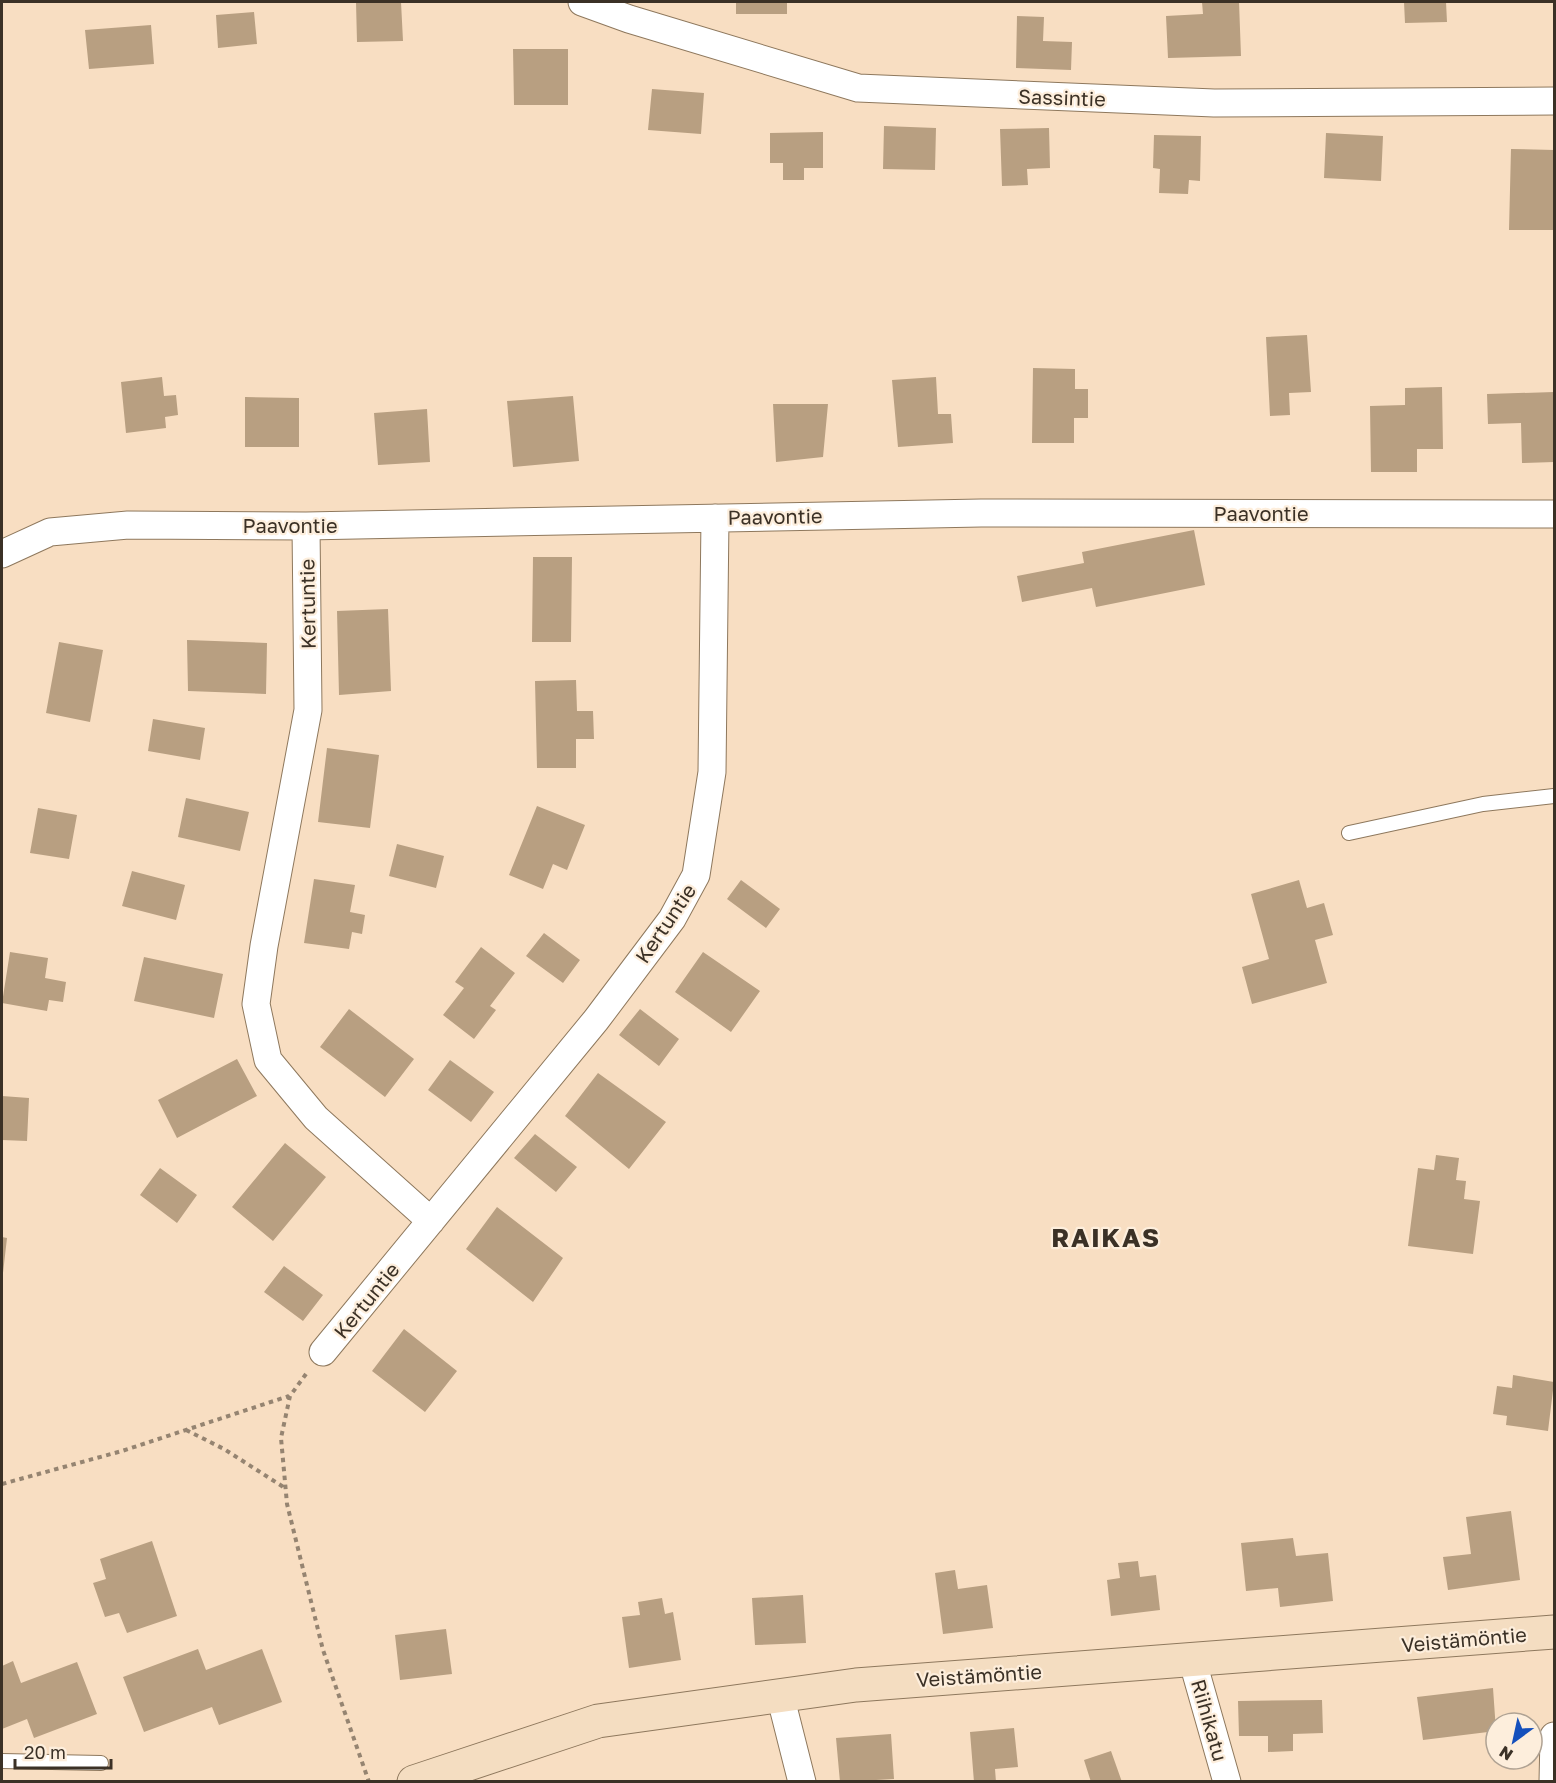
<svg xmlns="http://www.w3.org/2000/svg" width="1556" height="1783" viewBox="0 0 1556 1783" font-family="'Golos Text',sans-serif">
	<style>
		.building { fill: #b89f81 }
		.lines { fill: none; stroke-linecap: round; stroke-linejoin: round }
		.lane-casing { stroke: #8e785d; stroke-width: 16 }
		.street-casing { stroke: #8e785d; stroke-width: 29 }
		.secondary-casing { stroke: #8e785d; stroke-width: 35 }
		.path { stroke: #958471; stroke-width: 4; stroke-dasharray: 4.5 4.5; stroke-linecap: butt }
		.lane { stroke: #fff; stroke-width: 14 }
		.street { stroke: #fff; stroke-width: 27 }
		.secondary { stroke: #f4ddc1; stroke-width: 33 }
		.labels { text-anchor: middle; dominant-baseline: central; stroke-width: 4.5; stroke-linejoin: round; paint-order: stroke }
		.street-label { font-size: 20px; fill: #3b3126; stroke: #fdeedc }
		.district-label { font-size: 26px; font-weight: bold; letter-spacing: 1.5px; fill: #3b3126; stroke: #fdeedc }
	</style>
	<rect width="100%" height="100%" fill="#f8dec2"/>
	<!-- building -->
	<path class="building" d="M356 2H401L403 41 357 42Z
		M736 2H787V14H736Z
		M1202 2H1239L1241 56 1168 58 1166 16 1203 14Z
		M1404 2H1446L1447 22 1405 23Z
		M254 12 257 44 218 48 216 15Z
		M1017 16 1044 17 1043 41 1072 42 1071 70 1016 68Z
		M151 25 154 64 89 69 85 30Z
		M513 49H568V105H514Z
		M652 89 704 93 701 134 648 130Z
		M884 126 936 128 935 170 883 169Z
		M1049 128 1050 168 1027 169 1028 185 1002 186 1000 129Z
		M823 132V168H804V180H783V163H770V133Z
		M1326 133 1383 136 1381 181 1324 178Z
		M1154 135 1201 136 1200 181 1189 180 1188 194 1159 193 1160 169 1153 168Z
		M1511 149 1554 150V230H1509Z
		M1307 335 1311 392 1289 393 1290 415 1270 416 1266 337Z
		M1033 368 1075 369V389H1088V418H1074V443H1032Z
		M162 377 164 396 176 395 178 415 165 417 166 428 126 433 121 382Z
		M936 377 938 414H951L953 443 898 447 892 380Z
		M1442 387 1443 449H1417V472H1371L1370 406 1405 405V388Z
		M1554 392V462L1522 463 1521 423 1488 424 1487 394Z
		M573 396 579 461 513 467 507 401Z
		M245 397 299 398V447H245Z
		M773 404H828L823 457 776 462Z
		M427 409 430 462 378 465 374 413Z
		M1194 530 1205 585 1096 607 1092 588 1022 602 1017 576 1084 563 1082 552Z
		M533 557H572L571 642H532Z
		M388 609 391 691 339 695 337 611Z
		M187 640 267 643 266 694 188 691Z
		M59 642 103 650 90 722 46 713Z
		M576 680 577 711H593L594 739H576V768H537L535 681Z
		M153 719 205 728 200 760 148 751Z
		M327 748 379 755 370 828 318 822Z
		M186 798 249 812 240 851 178 837Z
		M537 806 585 825 567 870 553 864 543 889 509 875Z
		M38 808 77 815 69 859 30 853Z
		M397 844 444 856 436 888 389 876Z
		M132 871 185 885 176 920 122 906Z
		M314 879 355 885 350 912 365 915 362 934 352 932 349 949 304 943Z
		M741 880 780 909 766 928 727 899Z
		M1299 880 1307 908 1324 903 1333 935 1315 940 1327 983 1252 1004 1242 967 1269 959 1251 894Z
		M544 933 580 960 563 983 526 956Z
		M481 947 515 973 490 1006 496 1010 474 1039 443 1015 464 988 455 982Z
		M10 952 48 958 45 978 66 982 63 1002 49 1000 47 1011 2 1003Z
		M703 952 760 991 731 1032 675 992Z
		M144 957 223 974 214 1018 134 1001Z
		M349 1009 414 1059 385 1097 320 1047Z
		M640 1009 679 1039 659 1066 619 1035Z
		M237 1059 257 1096 177 1138 158 1100Z
		M450 1060 494 1092 471 1122 428 1090Z
		M598 1073 666 1122 629 1169 565 1116Z
		M2 1096 29 1098 27 1141 2 1140Z
		M535 1134 577 1167 556 1192 514 1158Z
		M285 1143 326 1177 273 1241 232 1207Z
		M1436 1155 1459 1158 1456 1180 1466 1181 1464 1199 1480 1201 1473 1254 1408 1246 1418 1168 1434 1170Z
		M160 1168 197 1195 177 1223 140 1195Z
		M497 1207 563 1258 533 1302 466 1249Z
		M2 1237 7 1238 3 1273H2Z
		M284 1266 323 1295 303 1321 264 1292Z
		M404 1329 457 1371 425 1412 372 1371Z
		M1513 1375 1554 1382 1548 1431 1506 1425 1507 1416 1493 1414 1497 1386 1512 1388Z
		M1511 1511 1520 1580 1448 1590 1443 1557 1471 1554 1466 1517Z
		M1293 1538 1296 1556 1328 1553 1333 1601 1280 1607 1278 1588 1246 1591 1241 1543Z
		M152 1541 177 1616 127 1633 119 1613 105 1617 93 1583 106 1579 100 1559Z
		M1138 1561 1140 1577 1156 1575 1160 1610 1111 1616 1107 1580 1120 1578 1118 1563Z
		M955 1570 958 1589 987 1585 993 1628 943 1634 935 1573Z
		M803 1595 806 1643 755 1645 752 1598Z
		M662 1598 665 1614 673 1612 681 1660 629 1668 622 1617 640 1615 638 1602Z
		M446 1629 452 1674 400 1680 395 1635Z
		M198 1649 206 1670 262 1649 282 1702 219 1725 212 1707 144 1732 123 1677Z
		M13 1661 21 1683 77 1662 97 1714 34 1738 27 1719 2 1729V1666Z
		M1493 1688 1496 1731 1423 1740 1417 1697Z
		M1322 1700 1323 1733 1293 1734V1751L1268 1752V1736H1239L1238 1701Z
		M1014 1728 1018 1767 995 1769 996 1782H974L970 1732Z
		M891 1734 894 1779 840 1782 836 1738Z
		M1111 1751 1122 1782H1091L1084 1760Z"/>
	<g class="lines">
		<defs>
			<path id="lane" d="M1349 833 1483 804 1554 796
				M2 1761 101 1763"/>
			<path id="street" d="M582 2 629 19 858 88 1214 103 1554 101
				M306 526 308 710 264 946 256 1004 268 1060 316 1118 431 1221
				M2 554 50 532 128 525 306 526 981 513 1554 514
				M323 1352 596 1020 672 919 696 875 712 772 715 518
				M1192 1659 1227 1782
				M780 1695 802 1782
				M1553 1782 1554 1736"/>
			<path id="secondary" d="M414 1782 598 1721 856 1685 1554 1632"/>
		</defs>
		<!-- lane casing -->
		<use href="#lane" class="lane-casing"/>
		<!-- street casing -->
		<use href="#street" class="street-casing"/>
		<!-- secondary casing -->
		<use href="#secondary" class="secondary-casing"/>
		<!-- path -->
		<path class="path" d="M306 1374 290 1396 281 1438 287 1504 323 1650 369 1782
			M186 1430 224 1449 285 1488
			M2 1484 122 1451 289 1396"/>
		<!-- lane -->
		<use href="#lane" class="lane"/>
		<!-- street -->
		<use href="#street" class="street"/>
		<!-- secondary -->
		<use href="#secondary" class="secondary"/>
	</g>
	<g class="labels">
		<!-- street labels -->
		<g class="street-label">
			<text transform="translate(1062 97) rotate(2)">Sassintie</text>
			<text x="1261" y="513">Paavontie</text>
			<text transform="translate(775 516) rotate(-1)">Paavontie</text>
			<text x="290" y="525">Paavontie</text>
			<text transform="translate(307 604) rotate(-91)">Kertuntie</text>
			<text transform="translate(665 923) rotate(-56)">Kertuntie</text>
			<text transform="translate(366 1300) rotate(-51)">Kertuntie</text>
			<text transform="translate(1464 1639) rotate(-5)">Veistämöntie</text>
			<text transform="translate(979 1675) rotate(-4)">Veistämöntie</text>
			<text transform="translate(1210 1720) rotate(74)">Riihikatu</text>
		</g>
		<!-- district labels -->
		<g class="district-label">
			<text x="1106" y="1237">RAIKAS</text>
		</g>
	</g>
	<!-- border -->
	<rect width="1556" height="1783" fill="none" stroke="#3b3126" stroke-width="6"/>
	<!-- north arrow -->
	<g transform="translate(1514 1741) rotate(213)"><circle r="28" fill="#fdeedc" stroke="#afa293" stroke-width="1.5"/>
	<path d="M0-4.5L10 22L0 15L-10 22Z" fill="#1550bc"/>
	<text y="-9" font-size="16" font-weight="bold" text-anchor="middle" fill="#3b3126">N</text>
	</g>
	<!-- scale -->
	<path d="M15 1759v9h96v-9" fill="none" stroke="#3b3126" stroke-width="3"/>
	<text x="24" y="1759" font-size="18" fill="#3b3126" stroke="#fdeedc" stroke-width="4.5" paint-order="stroke">20 m</text>
</svg>
